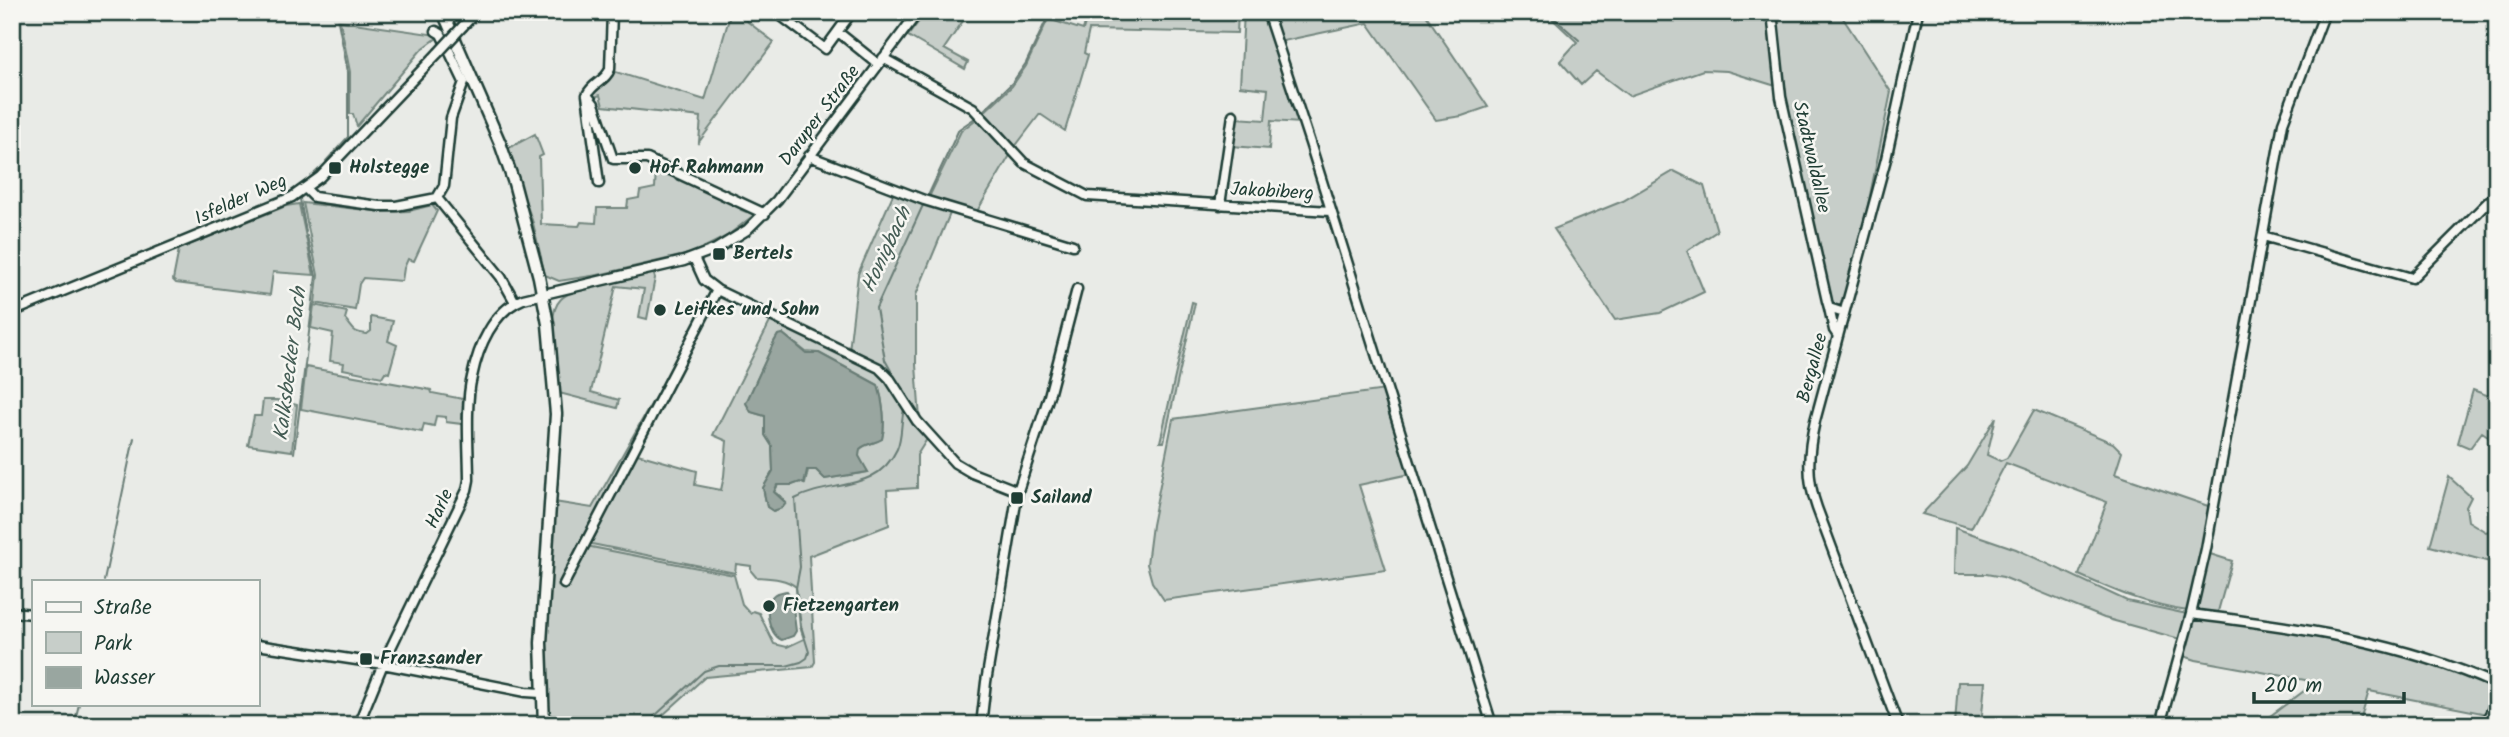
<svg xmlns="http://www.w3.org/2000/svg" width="2509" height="737" viewBox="0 0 2509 737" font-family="Kalam,sans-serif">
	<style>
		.green { fill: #c7cec9; stroke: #73867e; stroke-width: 2; fill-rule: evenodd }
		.water { fill: #99a6a0; stroke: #687c75; stroke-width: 2 }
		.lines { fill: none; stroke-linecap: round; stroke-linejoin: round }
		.stream { stroke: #687c75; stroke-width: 2 }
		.minor-casing { stroke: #1f3d34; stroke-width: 13 }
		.major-casing { stroke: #1f3d34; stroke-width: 15 }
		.minor { stroke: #f6f6f2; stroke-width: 8 }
		.major { stroke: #f6f6f2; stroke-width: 10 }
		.minor-bridge-casing { stroke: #1f3d34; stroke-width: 13; stroke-linecap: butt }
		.minor-bridge { stroke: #f6f6f2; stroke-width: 8 }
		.poi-dot { fill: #1f3d34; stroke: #f6f6f2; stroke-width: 2.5 }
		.labels { text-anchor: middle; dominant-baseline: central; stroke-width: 5; stroke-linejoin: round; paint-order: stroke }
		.street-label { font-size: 19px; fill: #1f3d34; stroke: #f6f6f2 }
		.poi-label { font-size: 19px; font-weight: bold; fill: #1f3d34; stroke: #f6f6f2; text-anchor: start }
		.water-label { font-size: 21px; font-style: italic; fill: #445c54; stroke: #f6f6f2 }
	</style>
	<rect width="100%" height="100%" fill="#e9ebe7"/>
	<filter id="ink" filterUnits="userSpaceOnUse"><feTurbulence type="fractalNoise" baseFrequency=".0143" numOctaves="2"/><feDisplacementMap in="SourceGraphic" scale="14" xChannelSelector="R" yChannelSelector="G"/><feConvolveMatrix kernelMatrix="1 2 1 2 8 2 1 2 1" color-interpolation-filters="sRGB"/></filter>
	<g filter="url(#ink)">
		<!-- green -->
		<path class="green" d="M731 12H735L774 42 699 142 701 117 603 106 600 95 592 98 591 90 613 71 705 100Z
			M926 12H969L944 49 968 62 965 69 908 36Z
			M1088 12H1238L1237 33 1089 30 1084 53 1088 55 1065 131 1040 114 1014 148 982 114 1012 86 1026 66 1048 19 1083 30Z
			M1244 12H1263L1300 123 1271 121 1269 149 1232 146 1236 118 1265 120 1268 89 1240 86Z
			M1268 12H1424L1488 107 1462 116 1436 120 1368 23 1278 42Z
			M1545 12H1771L1776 86 1727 71 1703 70 1629 96 1596 71 1581 85 1560 61 1577 42Z
			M1774 12H1839L1891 92 1865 220 1842 305H1830L1781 86Z
			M340 21 437 35V38L421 50 357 126 353 114H350V72Z
			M979 117 1012 152 976 213 928 199 961 131Z
			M535 134 543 155 539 157 541 224 579 226 581 222 596 223 597 208H627L628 200 639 198 640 191 655 188 656 169 667 175 673 172 743 206 741 210 746 212 748 206 759 211 727 236 693 253 598 275 559 281 545 275 533 223 507 149Z
			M1674 171 1704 186 1717 231 1687 251 1704 292 1660 313 1615 320 1554 229 1623 201Z
			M894 192 951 211 916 295V365L920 419 891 377 849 351 858 274Z
			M303 203 384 212 409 211 432 205 437 211 414 261 408 259 404 268 402 281 363 278 359 284 355 310 315 303 318 275Z
			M299 204 314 275 273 272 270 295 176 283 173 280 179 249 286 206Z
			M653 272 655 278 647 319 639 317 644 289 616 286 591 392 619 400 617 408 559 393 553 320C554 312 555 305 561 299 575 285 632 277 653 272Z
			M1192 302 1195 303 1164 442H1160Z
			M314 305 347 312 345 319C355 330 351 332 367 334L371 331V317L393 321 388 341 397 345 389 373 385 372 382 377 343 369 344 363 330 361 333 333 311 328Z
			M772 318 877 369C897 389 909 416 927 439L917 455V488L887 490 889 525 809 556 815 662 812 667 705 677 652 725H547L544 642 554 502 592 508 662 385 665 386 561 586 565 587 586 546 734 575 742 604 750 613 753 611 759 613 774 644 787 647 804 639 800 627 796 587C786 578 770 578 756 577L751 571V566L736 564 735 573 587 543 634 453 697 471 695 485 721 490 724 476 727 441 713 435ZM783 334 806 352 819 353 878 385C883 401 886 423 882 439 874 444 866 443 860 449L858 456 868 472 825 479 816 470H808L805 484 800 482 792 485H778L774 492 782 497 786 503 782 508 773 511 767 507 763 488 773 471 772 446 765 435V416L751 412 746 403 774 342 778 335Z
			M306 367 431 390 432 393 463 399 462 424 446 422V417L436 416 434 426 424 424 422 432 301 409Z
			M1385 390 1410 474 1359 485 1386 570 1164 600 1152 582 1147 564 1152 525 1173 419Z
			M2473 390 2497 399V442L2482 432 2470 448 2458 443Z
			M263 400H277L297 405 292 451 248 445 254 416H261Z
			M2034 410 2113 443 2122 452 2115 474 2211 507 2188 611C2149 606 2115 591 2079 575L2107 502 2006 463 1971 528 1922 514 1967 466 1996 417 1987 455 2000 461 2007 458Z
			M2449 477 2471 497 2466 507 2468 521 2486 532 2497 528V564L2430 546Z
			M1955 528 2016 549 2127 601 2187 614 2180 639 2104 618 2003 577 1986 574H1954Z
			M2207 553 2232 561 2217 615 2194 611Z
			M2192 614 2354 640 2460 670 2497 690V696L2487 714 2369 691 2359 725H2258L2316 682 2196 660 2181 655Z
			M1958 682H1985L1981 725H1955Z"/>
		<!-- water -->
		<path class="water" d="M783 334 806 353H819L878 385C883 401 886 423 882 439 874 444 866 443 860 449L859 456 868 472 825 479 816 470H807L804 484 800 482 792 485H777L774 492 786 503 782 508 773 511 767 507 763 488 773 471 772 446 765 435V416L751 412 746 403 774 342 778 335Z
			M787 591 792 599 796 631 793 636 782 640C768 635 762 603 775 594 777 593 785 591 787 591Z"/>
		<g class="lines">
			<!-- stream -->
			<path class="stream" d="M337 12V15
				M1547 12 1579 40
				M1736 12 1749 15 1753 12
				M982 112 1012 83 1026 63 1050 12
				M326 161 348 137V72L338 21
				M301 186 319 169
				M927 198 959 129 978 116
				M300 199 306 232
				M904 394 885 360 876 308 924 203
				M294 453 316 276 307 236
				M104 581 134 438
				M74 725 79 704
				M645 725 704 671 719 666H786L801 662 807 658 809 652 801 626 796 588 800 567 795 499C830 480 877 493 897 449 903 435 900 420 905 406"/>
			<defs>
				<path id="minor" d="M776 12 825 49 852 12
					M1267 12 1310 143 1492 725
					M1772 12 1781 97 1827 301 1829 308 1844 313
					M2325 12 2283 123 2206 549 2191 614C2295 627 2400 641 2497 685
					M463 26 476 12
					M436 31 441 34 464 82 451 118 444 186 437 198
					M838 32 878 64
					M883 58 973 108 1024 163 1087 196 1330 211
					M587 95 594 104 613 159H647L765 214
					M809 156 924 200 1073 245
					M599 183 587 95C592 83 606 81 610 69L612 12
					M305 188 314 197 379 206H396L437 198 501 277 515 302
					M1220 205 1233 115
					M2263 236 2412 278 2497 193
					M694 258 704 280 717 290 879 368 890 379 917 421 955 463 972 473 1018 491
					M1829 308 1834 330 1838 336
					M12 312 292 197 320 177 438 53
					M564 584 717 290
					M12 612 33 614
					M257 645 383 664 526 692 541 693
					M358 725 383 664 467 490 469 480C469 452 465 404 472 377 478 347 493 311 523 299L684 261 716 249 747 230 777 200 918 12
					M981 725 986 682 1018 491 1049 396 1077 289
					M1898 725 1817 508C1806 478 1808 451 1815 421L1886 159 1918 12
					M2160 725 2191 614
					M2484 725 2497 701"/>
				<path id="major" d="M443 12 500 143 514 183 539 277 548 324 556 414 541 643 544 725"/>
			</defs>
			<!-- minor casing -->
			<use href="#minor" class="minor-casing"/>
			<!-- major casing -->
			<use href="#major" class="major-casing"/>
			<!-- minor -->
			<use href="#minor" class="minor"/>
			<!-- major -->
			<use href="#major" class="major"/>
			<defs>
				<path id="minor-bridge" d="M438 53 463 26"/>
			</defs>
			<!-- minor-bridge casing -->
			<use href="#minor-bridge" class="minor-bridge-casing"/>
			<!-- minor-bridge -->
			<use href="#minor-bridge" class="minor-bridge"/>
		</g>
	</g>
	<!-- markers -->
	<g class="poi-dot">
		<rect x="328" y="161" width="14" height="14" rx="3.5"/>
		<circle cx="635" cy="168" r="7"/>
		<rect x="712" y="247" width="14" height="14" rx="3.5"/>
		<circle cx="660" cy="310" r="7"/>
		<rect x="1010" y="491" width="14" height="14" rx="3.5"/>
		<circle cx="769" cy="606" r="7"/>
		<rect x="359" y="652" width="14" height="14" rx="3.5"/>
	</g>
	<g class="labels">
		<!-- street labels -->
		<g class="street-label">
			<text transform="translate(820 116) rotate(-53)">Daruper Straße</text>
			<text transform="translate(1811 157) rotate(77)">Stadtwaldallee</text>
			<text transform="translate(1272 192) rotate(3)">Jakobiberg</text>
			<text transform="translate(241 200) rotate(-24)">Isfelder Weg</text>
			<text transform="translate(1813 368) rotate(-75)">Bergallee</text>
			<text transform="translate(440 509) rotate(-65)">Harle</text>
		</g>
		<!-- poi labels -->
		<g class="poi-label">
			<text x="349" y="168">Holstegge</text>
			<text x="649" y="168">Hof Rahmann</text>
			<text x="733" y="254">Bertels</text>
			<text x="674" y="310">Leifkes und Sohn</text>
			<text x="1031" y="498">Sailand</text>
			<text x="783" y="606">Fietzengarten</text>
			<text x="380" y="659">Franzsander</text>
		</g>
		<!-- water labels -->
		<g class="water-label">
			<text transform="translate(887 250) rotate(-65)">Honigbach</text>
			<text transform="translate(291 364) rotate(-83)">Kalksbecker Bach</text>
		</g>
	</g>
	<!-- margin -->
	<rect width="2509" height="737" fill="none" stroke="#f6f6f2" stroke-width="42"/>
	<rect x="21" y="21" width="2467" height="695" fill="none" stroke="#1f3d34" stroke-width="2.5" filter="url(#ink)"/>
	<!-- legend -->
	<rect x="32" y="580" width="228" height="126" fill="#f6f6f2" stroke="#a0aca6" stroke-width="2"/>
	<rect x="46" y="602" width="35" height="10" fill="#f6f6f2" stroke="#a0aca6" stroke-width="2"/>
	<text x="94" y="614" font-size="21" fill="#1f3d34">Straße</text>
	<rect x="46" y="632" width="35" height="21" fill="#c7cec9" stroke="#a0aca6" stroke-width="2"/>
	<text x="94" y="650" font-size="21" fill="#1f3d34">Park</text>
	<rect x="46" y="667" width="35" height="21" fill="#99a6a0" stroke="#a0aca6" stroke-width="2"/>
	<text x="94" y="684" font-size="21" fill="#1f3d34">Wasser</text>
	<!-- scale -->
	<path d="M2254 692v10h150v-10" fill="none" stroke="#1f3d34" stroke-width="3.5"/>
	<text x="2264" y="692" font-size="21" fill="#1f3d34" stroke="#f6f6f2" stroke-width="5" paint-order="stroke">200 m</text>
</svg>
